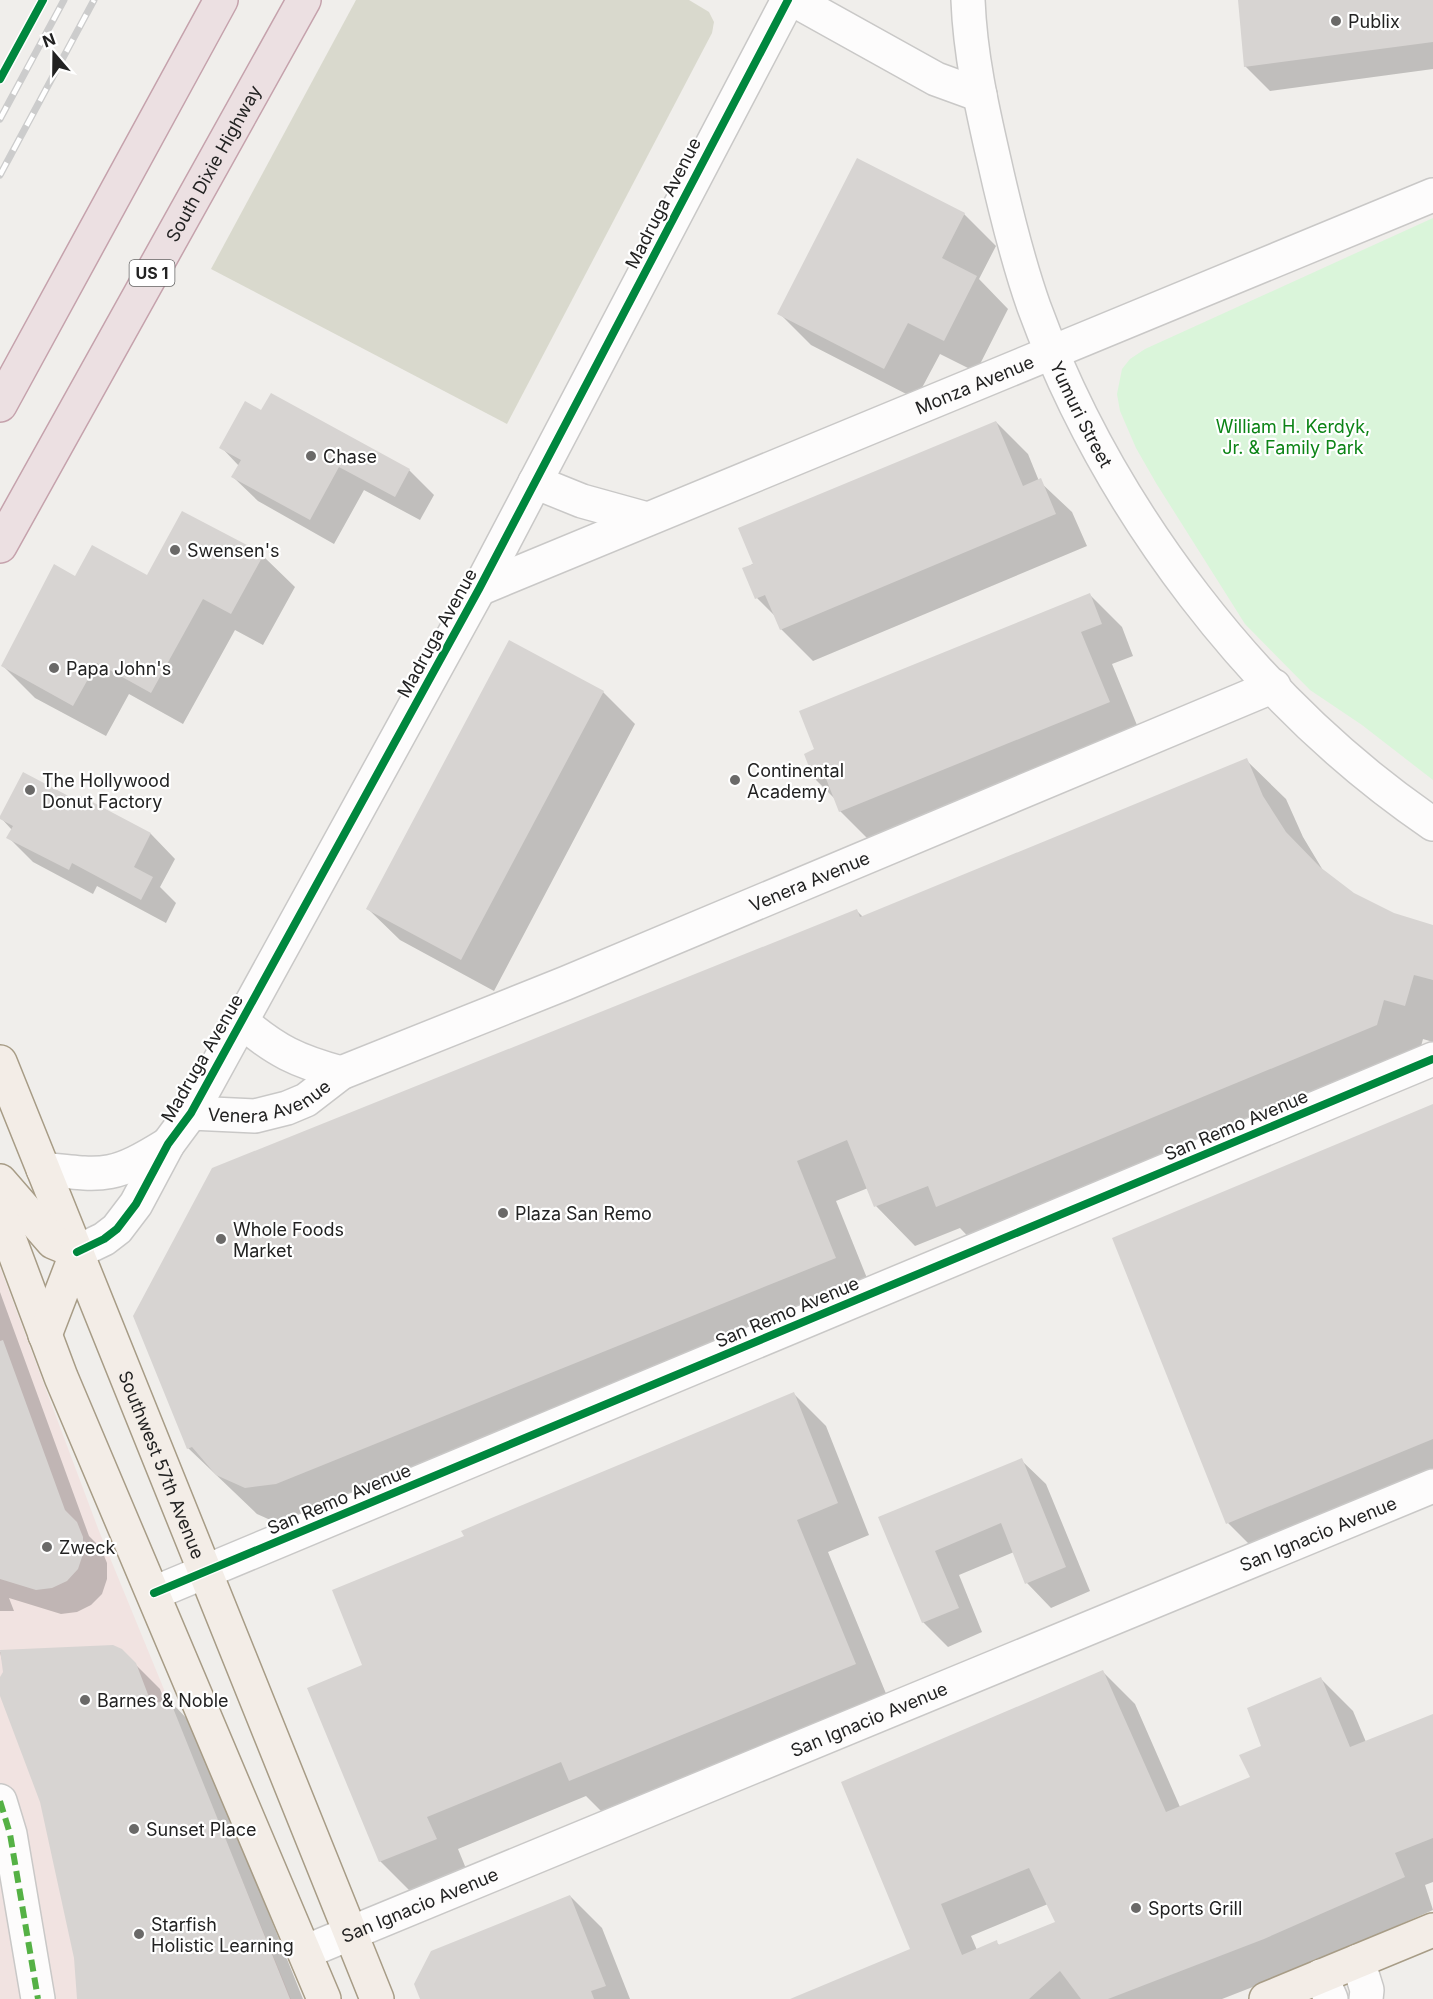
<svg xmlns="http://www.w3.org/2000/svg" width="1433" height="1999" viewBox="0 0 1433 1999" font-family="Inter,sans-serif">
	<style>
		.commercial { fill: #f1e3e1 }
		.construction { fill: #d9d9cd }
		.park { fill: #daf5da }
		.shadow { fill: #0003; fill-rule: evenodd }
		.building { fill: #d7d4d2; fill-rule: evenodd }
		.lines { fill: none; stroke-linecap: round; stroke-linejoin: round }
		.minor-casing { stroke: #c9c8c7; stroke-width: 36 }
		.major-casing { stroke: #a79c86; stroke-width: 36 }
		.highway-casing { stroke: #c5a2ac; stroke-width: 36 }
		.minor { stroke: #fdfcfc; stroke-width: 33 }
		.major { stroke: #f3ede7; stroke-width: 33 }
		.highway { stroke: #ece0e2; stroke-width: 33 }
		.rail-casing { stroke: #ccc; stroke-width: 7 }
		.rail { stroke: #fff; stroke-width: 4.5; stroke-dasharray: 14; stroke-linecap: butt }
		.quiet { stroke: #55b145; stroke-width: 6; stroke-dasharray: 12 6; stroke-linecap: butt }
		.cycleway-casing { stroke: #fff; stroke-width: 11 }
		.cycleway { stroke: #00873e; stroke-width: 8 }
		.poi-dot { fill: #6a6968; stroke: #fff; stroke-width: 2 }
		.labels { text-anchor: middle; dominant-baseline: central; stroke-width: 4.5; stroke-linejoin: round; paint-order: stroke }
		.shield { fill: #fff; stroke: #646464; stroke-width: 1.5 }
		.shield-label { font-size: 16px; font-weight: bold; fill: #222 }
		.poi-label { font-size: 18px; fill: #222; stroke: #fff; text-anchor: start }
		.street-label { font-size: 18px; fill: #222; stroke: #fff }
		.park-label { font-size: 18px; fill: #0c8416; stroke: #fff }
	</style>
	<rect width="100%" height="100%" fill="#f0eeeb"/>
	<!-- commercial -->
	<path class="commercial" d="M0 1267 99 1531 291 1999H0Z"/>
	<!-- construction -->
	<path class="construction" d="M356 0H689L709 12 714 22 712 33 507 424 211 269Z"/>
	<!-- park -->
	<path class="park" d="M1433 218V780L1362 725 1310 690 1245 624 1156 483 1136 448 1120 411 1117 394 1122 369 1130 359 1145 349Z"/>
	<!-- shadow -->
	<path class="shadow" d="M1241 0H1433V69L1270 91 1245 66Z
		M964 214 996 246 979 279 1008 309 976 372 940 354 916 399 811 345 779 313Z
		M261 412 409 470 434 495 420 520 364 490 334 544 258 501 233 477 239 466 221 447Z
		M996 422 1028 454 1039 481 1072 512 1087 546 813 661 781 629 777 618 757 598 744 569Z
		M263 556 295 587 263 645 235 630 183 724 129 694 106 736 35 698 3 666 75 578 147 577Z
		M1090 595 1122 627 1133 656 1112 664 1141 735 872 843 840 811 835 799 816 780 805 755Z
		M603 692 635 724 494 991 400 940 368 909Z
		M1246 760 1286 799 1303 837 1324 872 1353 894 1394 914 1433 926V1042L1423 1039 1416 1065 977 1246 960 1228 915 1246 876 1206 868 1188 836 1201 875 1298 286 1527 257 1514 188 1448 856 910 864 918Z
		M81 798 151 834 175 859 160 887 176 903 166 923 97 886 93 894 33 862 8 837 12 830 1 818 78 803Z
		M1433 1106V1484L1260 1555 1228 1523Z
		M0 1292 89 1536 101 1548 107 1563V1579L102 1594 91 1605 77 1612 61 1614 9 1598 14 1611H0Z
		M794 1394 826 1426 869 1535 828 1552 887 1696 602 1812 586 1796 458 1849 467 1871 412 1893 380 1861 364 1666 466 1537Z
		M1021 1460 1046 1484 1090 1591 1051 1608 1027 1583 1014 1552 959 1575 982 1632 948 1647 923 1622 880 1517Z
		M121 1650 160 1689 165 1702 169 1700 193 1725 303 1999H78L75 1958 42 1801 0 1692V1680L5 1672 0 1652Z
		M1103 1672 1135 1704 1180 1807 1252 1778 1263 1746 1321 1679 1353 1711 1366 1742 1433 1716V1882L1425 1885 1433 1910 1296 1970 1222 1999H810L912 1950 843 1783ZM1048 1904 1057 1923 1000 1946 996 1942 977 1950 971 1936Z
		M570 1896 602 1928 630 1999H422Z"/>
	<!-- building -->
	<path class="building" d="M1238 0H1433V42L1244 67Z
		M857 158 965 213 942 258 977 276 944 341 908 323 884 369 777 314Z
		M271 393 410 469 395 497 339 467 310 520 231 477 241 460 219 448 245 401 261 410Z
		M996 421 1023 486 1041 478 1056 514 780 630 765 595 755 599 742 568 753 564 738 528Z
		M182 511 264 554 231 614 203 599 151 693 97 663 73 706 1 666 54 564 75 576 92 545 147 575Z
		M1090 593 1102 624 1081 632 1110 702 839 812 825 776 814 780 804 754 814 749 799 711Z
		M509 640 604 691 461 960 366 909Z
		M1247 758 1263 796 1286 832 1320 867 1354 893 1394 913 1433 925V980L1414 975 1405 1006 1384 1000 1377 1025 936 1207 928 1186 874 1207 847 1140 797 1161 836 1258 276 1484 245 1488 216 1475 192 1447 187 1449 133 1316 212 1168 857 909 860 917Z
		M23 772 78 801 81 796 151 833 134 867 153 877 141 900 72 863 69 870 6 838 13 826 0 819V816Z
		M1433 1104V1439L1226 1524 1112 1238Z
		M3 1340 65 1510 77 1522 83 1537V1554L78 1569 67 1581 52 1588 36 1590 0 1579V1341Z
		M794 1392 838 1503 797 1520 856 1664 569 1781 561 1762 427 1817 437 1839 379 1862 307 1688 362 1665 332 1590 464 1536 461 1531 489 1519Z
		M1022 1458 1066 1567 1025 1584 1001 1523 935 1551 959 1608 922 1623 878 1517Z
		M113 1645 122 1649 136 1663 152 1705 169 1698 290 1999H77L74 1958 40 1802 0 1696V1677L3 1672 0 1650Z
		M1103 1670 1166 1812 1250 1777 1239 1755 1261 1746 1247 1708 1321 1677 1350 1747 1433 1714V1838L1395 1853 1405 1877 1264 1939 1108 1999H1081L1060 1971 1029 1999H790L910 1949 841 1782ZM1029 1868 1055 1922 998 1945 997 1940 962 1955 941 1904Z
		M570 1895 606 1986 591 1991 594 1999H420L414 1984 431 1951Z"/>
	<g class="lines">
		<defs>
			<g id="minor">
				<path d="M794 0 936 79 980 95"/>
				<path id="s1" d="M968 0C970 54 982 108 994 160 1005 209 1017 259 1034 307 1108 509 1255 703 1433 824"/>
				<path d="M535 482 582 501 647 519"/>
				<path id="s2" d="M479 589 1433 195"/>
				<path d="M241 1021C276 1051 297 1061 341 1073"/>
				<path id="s3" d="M191 1113 255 1116 287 1108 306 1100 341 1073 566 983 1274 686"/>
				<path d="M43 1169C106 1176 113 1178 168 1144"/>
				<path d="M77 1252 104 1239 117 1229 136 1204 168 1144 191 1113 479 589 788 0"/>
				<path d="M154 1593 1433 1059"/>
				<path d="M0 1801 10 1834 38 1999"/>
				<path id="s4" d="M305 1952 1433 1486"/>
				<path d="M1358 1961 1367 1990 1366 1999"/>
				<path d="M1321 1976 1331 1999"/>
			</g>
			<g id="major">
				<path id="s5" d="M0 1062 377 1999"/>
				<path d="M0 1181 53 1242 77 1252"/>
				<path d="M0 1214 61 1377 324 1999"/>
				<path d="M45 1335 77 1252"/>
				<path d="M1266 1999 1433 1930"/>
			</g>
			<g id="highway">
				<path d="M0 405 221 0"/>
				<path id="s6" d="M0 546 304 0"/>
			</g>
		</defs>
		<!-- minor casing -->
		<use href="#minor" class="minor-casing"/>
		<!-- major casing -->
		<use href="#major" class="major-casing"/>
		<!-- highway casing -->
		<use href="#highway" class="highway-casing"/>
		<!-- minor -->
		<use href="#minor" class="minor"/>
		<!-- major -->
		<use href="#major" class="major"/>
		<!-- highway -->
		<use href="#highway" class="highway"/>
		<defs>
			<path id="rail" d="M0 119 64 0
				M0 175 94 0"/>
		</defs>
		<!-- rail casing -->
		<use href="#rail" class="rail-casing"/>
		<!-- rail -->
		<use href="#rail" class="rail"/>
		<!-- quiet -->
		<path class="quiet" d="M0 1801 10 1834 38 1999"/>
		<defs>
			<path id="cycleway" d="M0 79 43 0
				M77 1252 104 1239 117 1229 136 1204 168 1144 191 1113 479 589 788 0
				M154 1593 1433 1059"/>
		</defs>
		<!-- cycleway casing -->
		<use href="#cycleway" class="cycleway-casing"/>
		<!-- cycleway -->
		<use href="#cycleway" class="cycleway"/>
	</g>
	<!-- markers -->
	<g class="poi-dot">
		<circle cx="1336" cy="21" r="6"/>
		<circle cx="311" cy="456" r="6"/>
		<circle cx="175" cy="550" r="6"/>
		<circle cx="54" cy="668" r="6"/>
		<circle cx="735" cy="780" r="6"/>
		<circle cx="30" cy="790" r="6"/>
		<circle cx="503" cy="1213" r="6"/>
		<circle cx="221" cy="1239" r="6"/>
		<circle cx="47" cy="1547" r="6"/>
		<circle cx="85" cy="1700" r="6"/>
		<circle cx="134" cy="1829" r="6"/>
		<circle cx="1136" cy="1908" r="6"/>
		<circle cx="139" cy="1934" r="6"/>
	</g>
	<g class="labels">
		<!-- shield labels -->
		<rect class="shield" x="129.5" y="260" width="45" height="26" rx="4.5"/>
		<g class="shield-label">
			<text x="152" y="273">US 1</text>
		</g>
		<!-- poi labels -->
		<g class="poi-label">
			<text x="1348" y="21">Publix</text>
			<text x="323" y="456">Chase</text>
			<text x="187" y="550">Swensen's</text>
			<text x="66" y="668">Papa John's</text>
			<text x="747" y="770">Continental<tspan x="747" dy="21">Academy</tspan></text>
			<text x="42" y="780">The Hollywood<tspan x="42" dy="21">Donut Factory</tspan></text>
			<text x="515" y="1213">Plaza San Remo</text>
			<text x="233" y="1229">Whole Foods<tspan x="233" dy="21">Market</tspan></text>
			<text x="59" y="1547">Zweck</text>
			<text x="97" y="1700">Barnes &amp; Noble</text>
			<text x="146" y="1829">Sunset Place</text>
			<text x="1148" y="1908">Sports Grill</text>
			<text x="151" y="1924">Starfish<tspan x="151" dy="21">Holistic Learning</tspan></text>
		</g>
		<!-- street labels -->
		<g class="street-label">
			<text stroke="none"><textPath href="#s6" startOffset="438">South Dixie Highway</textPath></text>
			<text transform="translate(663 203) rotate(-63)">Madruga Avenue</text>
			<text stroke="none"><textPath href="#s2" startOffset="536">Monza Avenue</textPath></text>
			<text stroke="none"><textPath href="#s1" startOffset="432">Yumuri Street</textPath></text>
			<text transform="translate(437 633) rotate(-61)">Madruga Avenue</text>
			<text stroke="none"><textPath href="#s3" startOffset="668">Venera Avenue</textPath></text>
			<text transform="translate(202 1058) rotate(-60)">Madruga Avenue</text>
			<text stroke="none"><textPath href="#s3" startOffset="81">Venera Avenue</textPath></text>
			<text transform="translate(1236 1125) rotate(-23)">San Remo Avenue</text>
			<text transform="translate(787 1312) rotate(-23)">San Remo Avenue</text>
			<text stroke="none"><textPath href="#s5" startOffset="434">Southwest 57th Avenue</textPath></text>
			<text transform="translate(339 1499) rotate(-23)">San Remo Avenue</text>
			<text stroke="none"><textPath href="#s4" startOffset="1096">San Ignacio Avenue</textPath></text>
			<text stroke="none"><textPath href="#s4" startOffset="610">San Ignacio Avenue</textPath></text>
			<text stroke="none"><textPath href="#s4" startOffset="124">San Ignacio Avenue</textPath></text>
		</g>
		<!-- park labels -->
		<g class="park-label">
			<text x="1293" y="426">William H. Kerdyk,<tspan x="1293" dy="21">Jr. &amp; Family Park</tspan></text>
		</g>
	</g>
	<!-- north arrow -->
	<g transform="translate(54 54) rotate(340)" stroke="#ffffff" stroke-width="4.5" paint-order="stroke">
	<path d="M0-4.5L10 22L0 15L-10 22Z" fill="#222222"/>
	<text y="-9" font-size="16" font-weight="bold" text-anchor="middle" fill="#222222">N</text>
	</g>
</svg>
